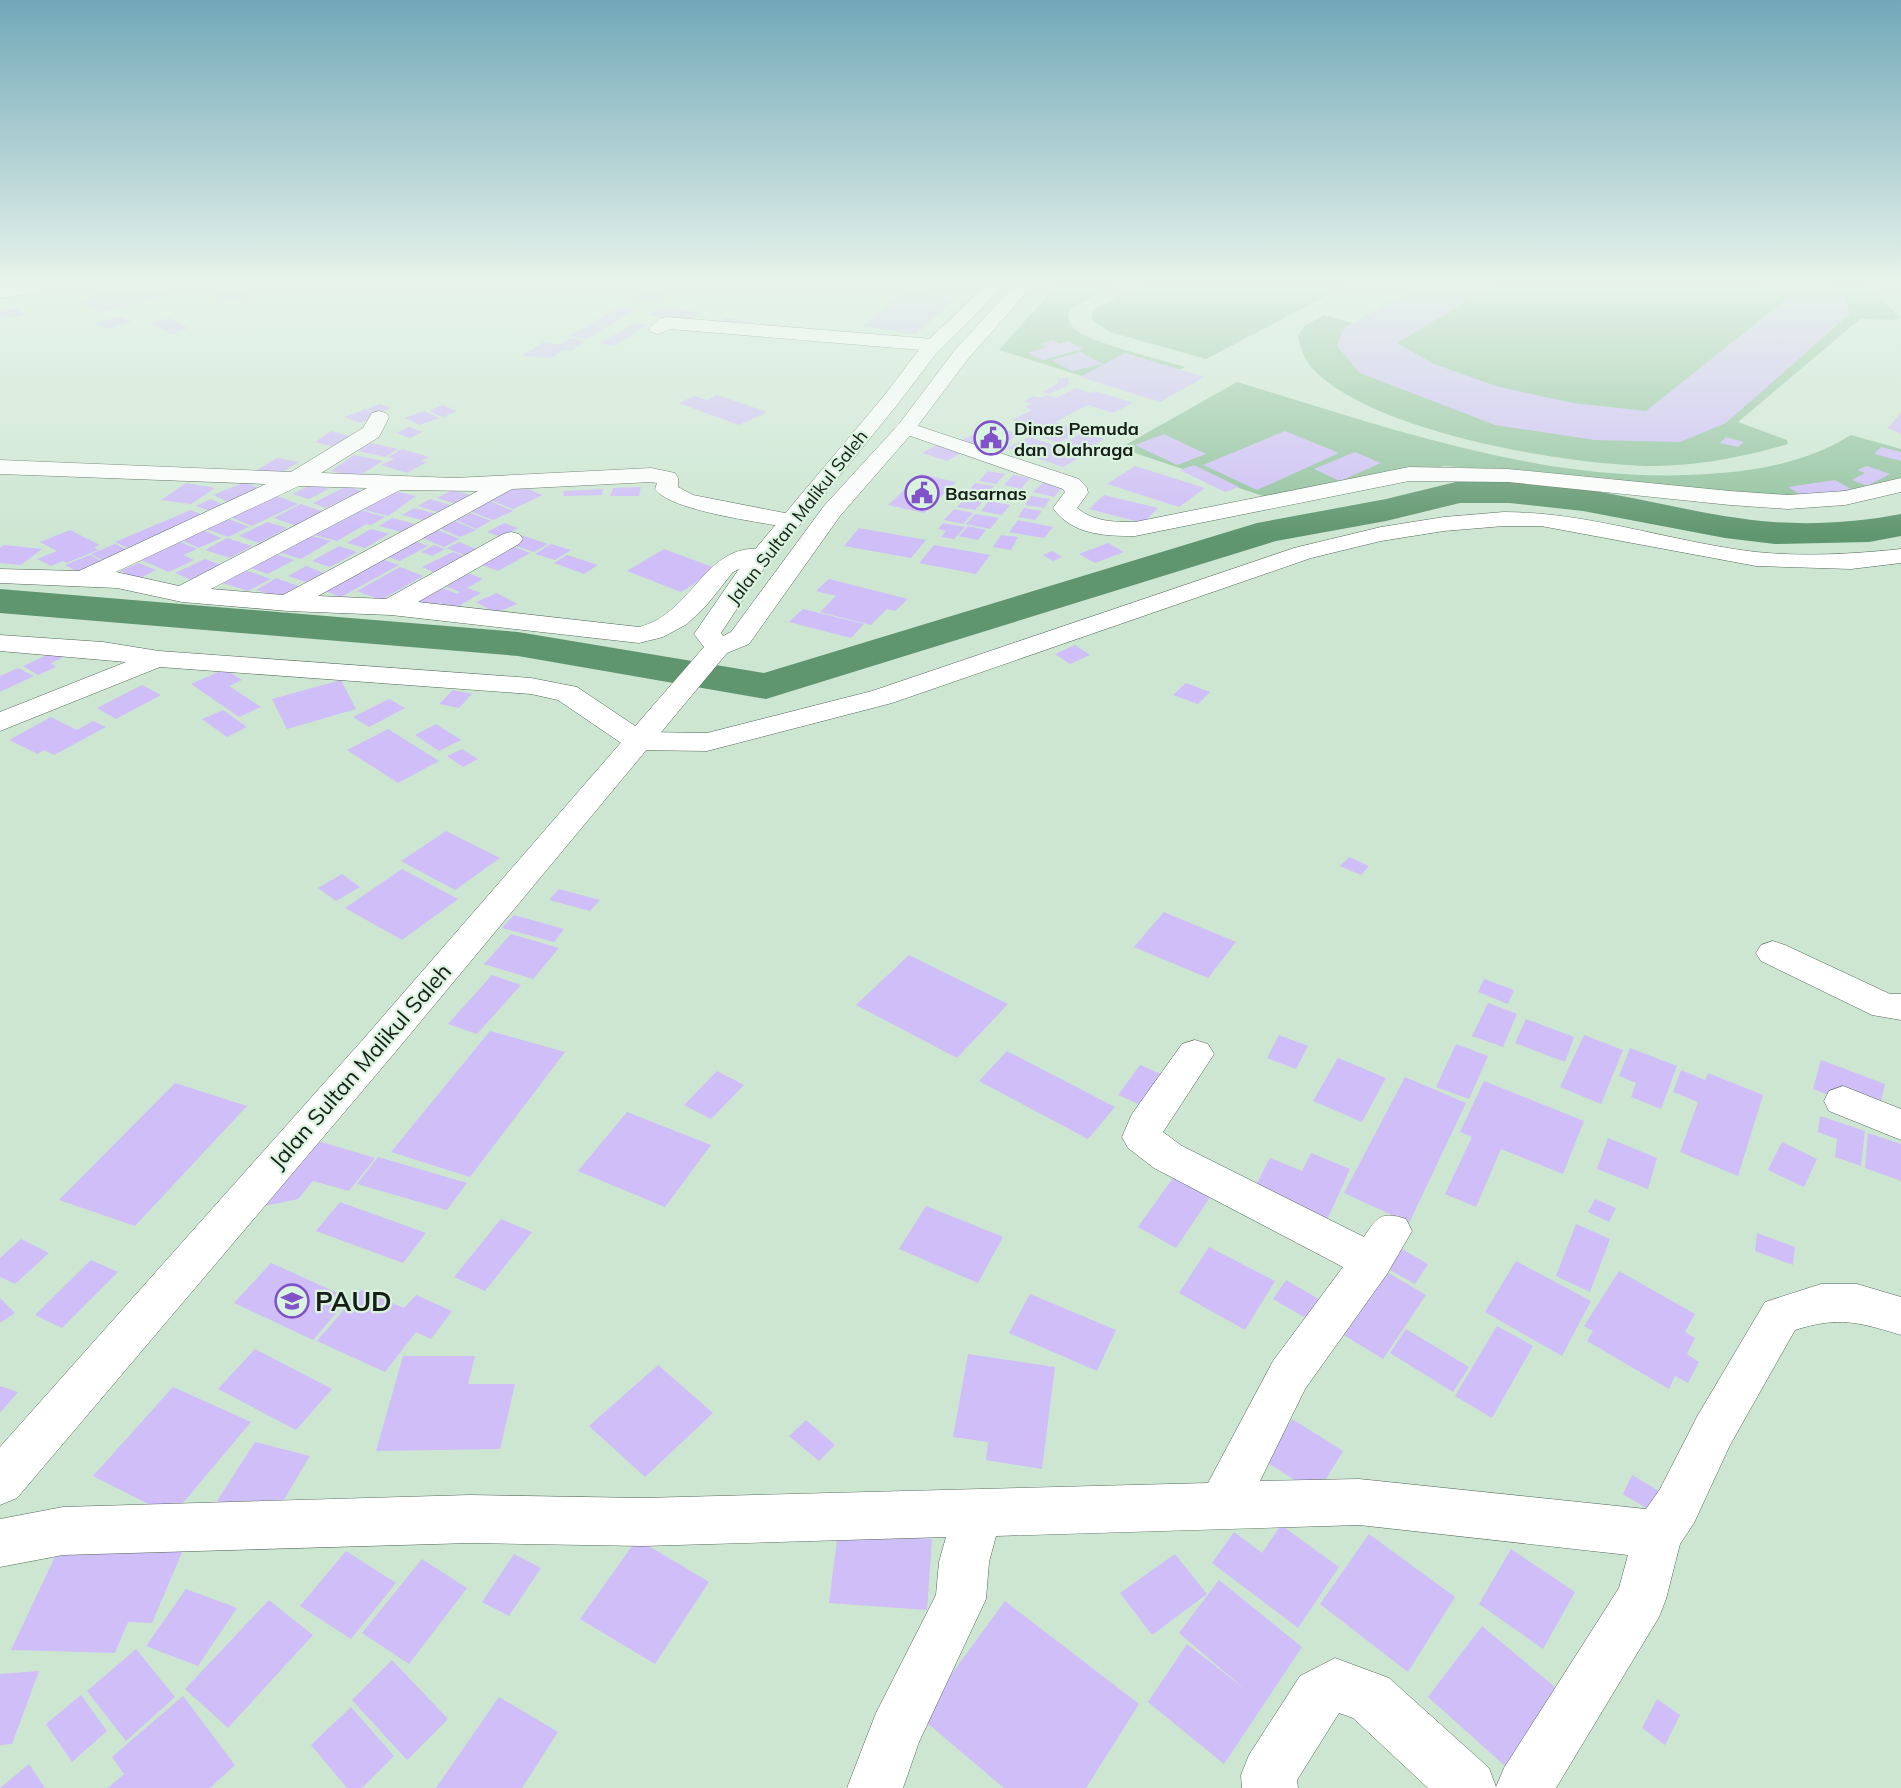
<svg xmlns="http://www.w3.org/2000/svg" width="1901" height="1788" viewBox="0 0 1901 1788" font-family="Mulish,sans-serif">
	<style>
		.green { fill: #90c19c }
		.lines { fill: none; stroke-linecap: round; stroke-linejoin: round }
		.river { fill: #60966f; fill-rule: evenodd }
		.building { fill: #cfbef8 }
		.minor-casing { stroke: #516656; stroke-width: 1 }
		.major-casing { stroke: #516656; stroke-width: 1 }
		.minor { fill: #fff; fill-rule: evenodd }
		.major { fill: #fff; fill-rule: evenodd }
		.labels { text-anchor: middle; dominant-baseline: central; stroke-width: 4.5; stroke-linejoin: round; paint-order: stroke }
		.far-poi-label { font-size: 18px; font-weight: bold; fill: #161f18; stroke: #daf3df; text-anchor: start }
		.far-street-label { font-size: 18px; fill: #161f18; stroke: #daf3df }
		.street-label { font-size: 22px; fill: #161f18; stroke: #daf3df }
		.near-poi-label { font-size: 27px; font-weight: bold; fill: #161f18; stroke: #daf3df; text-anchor: start }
	</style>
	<rect width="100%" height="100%" fill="#cde6d2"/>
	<!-- green -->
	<path class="green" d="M1058 284H1115L1070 309C1067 317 1068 323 1075 329 1087 342 1163 360 1185 367L1132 392 999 350Z
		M1147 284H1349L1206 359 1110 332 1092 320V312L1096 308Z
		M1423 284H1862L1879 296 1900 318 1894 320 1860 319 1738 422 1787 440 1788 444C1745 457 1698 466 1653 466 1567 465 1378 433 1316 372 1305 362 1301 350 1298 336L1304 326 1324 315 1353 323Z
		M1237 382C1390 428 1545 485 1708 474 1758 471 1808 462 1851 435L1901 449V479L1860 492 1770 497 1562 475 1445 466 1269 498 1120 448Z"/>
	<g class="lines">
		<!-- river -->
		<path class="river" d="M1460 481C1501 481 1542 483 1583 489 1647 499 1709 517 1773 522 1815 525 1860 522 1901 514V536L1869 542 1775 544 1725 538 1583 511 1510 503H1460L1386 521 1276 541 766 699 518 656 0 613V589L518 632 764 673 1257 523 1386 499Z"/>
	</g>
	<!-- building -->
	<path class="building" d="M117 284H186L193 288 99 312 79 300 109 292 102 288Z
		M918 284H972L967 291Z
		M1423 284H1496L1397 343 1434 364 1499 387 1573 403 1646 411 1789 297 1758 284H1828L1844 294 1850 314 1726 423 1680 442 1595 440 1495 425 1360 373 1337 346 1344 328Z
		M242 287 252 297 222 302 212 292Z
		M905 291 955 299 916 334 863 326Z
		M643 292 668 295 656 303 630 299Z
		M662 306 702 313 690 321 649 315Z
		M619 307 636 309 587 339 569 336Z
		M18 308 24 315 0 320V312Z
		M120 316 132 322 108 329 95 323Z
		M169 318 189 328 170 334 151 323Z
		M725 318 753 322 747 326 720 323Z
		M634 323 647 325 614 346 600 343Z
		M570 338 586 341 576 347 561 345 576 348 571 351 564 350 551 358 522 356 543 342 559 345Z
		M1053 340 1060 344 1068 341 1083 349 1043 360 1028 353 1047 347 1040 344Z
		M1081 352 1102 364 1072 371 1051 360Z
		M1125 353 1205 377 1160 402 1080 377Z
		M1058 378H1068L1069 385 1050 394 1042 392 1058 383Z
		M1076 388 1091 393 1095 391 1133 403 1113 413 1088 405 1055 422 1081 430 1058 443 1017 428 1024 425 1012 420 1032 410 1025 407 1032 404 1024 401 1034 396 1041 398 1047 395 1056 398Z
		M717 395 767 412 739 425 679 403 694 396 707 400Z
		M380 404 391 408 378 413 367 409Z
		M443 405 457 411 443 417 429 411Z
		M365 409 380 415 360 423 345 417Z
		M424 411 439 418 420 425 405 418Z
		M1901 413V434L1888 428Z
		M993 425 1020 435 989 450 962 440Z
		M409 427 423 432 410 438 396 433Z
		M331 431 353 437 335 447 315 442Z
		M1285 431 1339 453 1257 490 1203 465Z
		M1083 432 1104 439 1082 452 1061 445Z
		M1164 434 1206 454 1177 465 1135 445Z
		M1029 437 1084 455 1063 467 1007 448Z
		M1726 437 1744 442 1738 447 1720 443Z
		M371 443 398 449 385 457 358 451Z
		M938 444 963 452 947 461 922 453Z
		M1881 447 1901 452V461L1874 454Z
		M402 449 429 457 421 461 427 462 407 473 381 465 394 459 388 457Z
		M1355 452 1381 463 1340 481 1314 469Z
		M354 455 383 461 357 477 331 471Z
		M277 458 299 462 274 477 252 473Z
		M1194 465 1239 487 1225 492 1180 470Z
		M1135 466 1205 488 1179 507 1107 484Z
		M1867 466 1890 474 1867 486 1852 480 1865 473 1857 470Z
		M988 471 1005 474 996 484 979 481Z
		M921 474 956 482 924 513 888 505Z
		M1013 475 1030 478 1021 489 1004 485Z
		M1835 480 1851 489 1804 497 1788 487Z
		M1045 481 1065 485 1054 497 1033 492Z
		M245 482 261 489 230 503 213 495Z
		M186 483 215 488 191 504 161 500Z
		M975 483 994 486 986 497 967 493Z
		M313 484 329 489 309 499 292 494Z
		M518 485 543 495 513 509 488 499Z
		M347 486 361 491 326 508 313 503Z
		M641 487 639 496H610L613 488Z
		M603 489 602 495 563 496 564 491Z
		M1000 489 1020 493 1013 501 993 498Z
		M391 490 416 496 388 516 354 507Z
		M452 490 474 496 459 505 437 498Z
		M272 494 298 504 252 526 226 515Z
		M1104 495 1158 508 1143 523 1089 509Z
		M967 496 984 500 975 510 957 507Z
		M1031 496 1050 499 1044 508 1025 505Z
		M211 499 224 505 210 511 196 506Z
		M430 499 453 506 440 513 418 506Z
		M488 500 513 511 493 520 467 510Z
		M989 501 1010 505 1002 515 981 511Z
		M301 504 324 512 297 526 274 518Z
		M353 508 385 517 371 525 366 524 337 541 308 533 336 517 350 520 339 517Z
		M414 508 437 514 426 521 402 515Z
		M1024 508 1042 511 1035 520 1018 517Z
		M954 509 973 513 963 524 944 520Z
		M191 510 206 516 130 549 115 542Z
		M471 513 491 521 476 529 456 520Z
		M975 514 999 518 990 529 966 524Z
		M226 518 249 527 228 537 204 528Z
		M392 518 415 524 401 532 379 526Z
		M1018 520 1053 527 1044 538 1009 532Z
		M454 521 476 530 460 537 439 528Z
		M267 522 287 528 259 543 239 536Z
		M504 523 518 528 501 537 487 532Z
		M943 523 965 527 954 539 941 537 946 531 938 529Z
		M968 526 986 530 978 540 959 536Z
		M859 528 926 540 911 558 844 546Z
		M200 529 221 538 199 548 179 539Z
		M371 529 389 534 365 548 347 543Z
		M70 530 100 545 94 547 98 550 66 563 63 561 51 566 37 559 57 551 40 542Z
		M438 530 459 539 444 547 423 538Z
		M305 534 331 541 301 559 275 551Z
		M521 535 548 544 534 552 507 543Z
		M1001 535 1018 537 1011 550 993 547Z
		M227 538 252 546 230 558 205 550Z
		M413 540 428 546 400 561 384 556Z
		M178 541 197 549 183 555 194 560 169 572 139 559Z
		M459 542 480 551 468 557 447 548Z
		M1108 543 1124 552 1095 563 1079 554Z
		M115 544 130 551 106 562 91 554Z
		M551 544 571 550 555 560 535 554Z
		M4 545 42 549 21 565 0 563V548Z
		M434 545 445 549 432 556 421 552Z
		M934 545 990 555 976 574 919 563Z
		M339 546 357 552 330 567 312 561Z
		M515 547 530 553 498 571 482 565Z
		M664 549 718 569 681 592 627 571Z
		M1052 551 1062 557 1053 561 1043 555Z
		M453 552 470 559 440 575 422 567Z
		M273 553 294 560 268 574 247 567Z
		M90 555 105 563 82 574 65 565Z
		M567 555 598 565 584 574 554 563Z
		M378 558 399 565 341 597 320 589Z
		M205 559 226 567 196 582 175 573Z
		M139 563 156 570 138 579 120 571Z
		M306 566 324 573 306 582 288 576Z
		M400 567 423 576 381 600 357 591Z
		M245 570 271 579 248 591 223 583Z
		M463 571 483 579 467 588 481 593 454 609 440 603 432 608 412 600 437 586 458 594 460 592 439 584Z
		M276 578 304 588 284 599 256 590Z
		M829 579 908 599 895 611 887 609 871 625 820 612 836 596 816 591Z
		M497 593 517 604 496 613 476 602Z
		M803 609 864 624 851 638 789 622Z
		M1075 645 1090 655 1070 664 1055 654Z
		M56 651 66 656 51 663 56 667 38 675 23 666Z
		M18 668 34 676 0 692V676Z
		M225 669 242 680 229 686 261 707 239 717 191 684Z
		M341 680 356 709 287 729 272 699Z
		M1186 683 1210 692 1198 704 1173 695Z
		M142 685 161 695 116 719 97 708Z
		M453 690 472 694 459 708 439 704Z
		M389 699 405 708 369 727 353 717Z
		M223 710 247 727 227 737 202 719Z
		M51 717 77 730 93 721 106 727 54 755 44 750 38 754 9 740Z
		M436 724 461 740 439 751 415 735Z
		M388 729 439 761 398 783 347 750Z
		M462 749 478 759 463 767 447 756Z
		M446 831 500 858 455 890 401 861Z
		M1349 857 1369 866 1361 875 1340 866Z
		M402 869 458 899 402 940 345 908Z
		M342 874 360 887 336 901 318 888Z
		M559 889 600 900 590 911 549 900Z
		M1164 912 1236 942 1208 978 1134 947Z
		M514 915 564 929 554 942 502 928Z
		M511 934 559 948 533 979 484 964Z
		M909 955 1008 1004 957 1058 856 1005Z
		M492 975 521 985 477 1034 448 1024Z
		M1484 979 1514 990 1508 1004 1478 992Z
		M1488 1003 1517 1014 1503 1047 1472 1036Z
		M1526 1019 1574 1037 1565 1062 1515 1043Z
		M490 1031 565 1052 470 1177 391 1152Z
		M1279 1035 1308 1046 1296 1069 1267 1058Z
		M1584 1035 1623 1050 1601 1104 1560 1087Z
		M1456 1044 1488 1056 1469 1099 1436 1087Z
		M1630 1048 1677 1066 1661 1109 1631 1097 1636 1083 1619 1076Z
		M1007 1051 1115 1107 1088 1139 979 1081Z
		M1338 1058 1386 1078 1362 1122 1313 1101Z
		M1821 1060 1885 1084 1878 1114 1813 1089Z
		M1140 1065 1168 1077 1147 1108 1118 1095Z
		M1681 1070 1705 1080 1708 1073 1763 1095 1738 1176 1680 1152 1698 1102 1673 1092Z
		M717 1071 744 1085 711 1119 684 1105Z
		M1405 1077 1466 1103 1409 1223 1344 1193Z
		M1484 1081 1584 1121 1563 1174 1501 1149 1476 1207 1445 1194 1472 1137 1460 1132Z
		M175 1083 247 1106 135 1226 59 1200Z
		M627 1112 711 1145 665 1207 578 1171Z
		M1820 1116 1865 1131 1861 1166 1835 1157 1837 1139 1818 1132Z
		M1868 1133 1901 1144V1181L1865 1168Z
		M1608 1138 1657 1158 1648 1189 1597 1169Z
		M318 1141 375 1158 349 1191 313 1181 298 1199 264 1206Z
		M1782 1142 1817 1159 1804 1187 1768 1170Z
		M1311 1153 1350 1169 1327 1220 1254 1189 1270 1158 1302 1171Z
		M378 1157 467 1183 447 1210 357 1184Z
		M1180 1168 1217 1187 1176 1248 1138 1227Z
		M1595 1199 1616 1208 1609 1222 1588 1212Z
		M340 1202 426 1233 403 1263 316 1231Z
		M926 1206 1003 1237 978 1283 899 1249Z
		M501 1219 532 1232 485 1291 454 1277Z
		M1576 1224 1610 1239 1590 1292 1556 1276Z
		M1757 1233 1795 1247 1793 1265 1755 1251Z
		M21 1239 49 1253 15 1284 0 1277V1258Z
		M1209 1247 1275 1281 1245 1330 1179 1293Z
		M1402 1249 1428 1264 1415 1284 1388 1269Z
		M91 1260 118 1272 62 1328 35 1315Z
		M1516 1261 1591 1301 1562 1356 1485 1312Z
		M271 1263 349 1298 313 1340 234 1303Z
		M1385 1271 1426 1295 1383 1359 1342 1334Z
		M1619 1271 1695 1314 1685 1332 1695 1338 1687 1354 1699 1362 1688 1383 1675 1376 1669 1389 1587 1341 1593 1331 1584 1326Z
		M1286 1280 1322 1301 1309 1320 1273 1299Z
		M361 1290 404 1308 416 1295 452 1311 431 1339 416 1332 385 1372 317 1341Z
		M1030 1294 1116 1330 1097 1371 1009 1333Z
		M0 1298 15 1313 0 1323Z
		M1497 1326 1533 1346 1492 1418 1455 1396Z
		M1406 1329 1469 1367 1453 1392 1390 1353Z
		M255 1349 332 1389 296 1430 218 1389Z
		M968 1354 1055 1367 1042 1469 986 1460 988 1442 953 1437Z
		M403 1356H475L468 1384H515L500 1449 376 1451Z
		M658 1365 713 1413 645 1477 589 1426Z
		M0 1386 18 1392 0 1413Z
		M173 1387 251 1422 172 1516 93 1476Z
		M1292 1419 1343 1451 1317 1494 1265 1461Z
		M806 1420 835 1445 819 1461 789 1436Z
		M255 1442 310 1456 274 1516 217 1501Z
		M1632 1475 1662 1493 1653 1512 1623 1494Z
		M1281 1525 1339 1567 1298 1628 1212 1563 1234 1532 1262 1553Z
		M838 1532 932 1539 927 1610 829 1603Z
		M1369 1534 1455 1597 1408 1672 1320 1604Z
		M637 1539 709 1582 655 1664 580 1619Z
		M60 1546 183 1550 152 1623 128 1622 115 1653 11 1650Z
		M1511 1549 1575 1592 1543 1649 1479 1604Z
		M346 1551 396 1583 351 1639 300 1606Z
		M514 1554 541 1568 509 1616 482 1602Z
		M1175 1554 1207 1594 1152 1635 1120 1593Z
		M422 1559 467 1588 409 1664 362 1633Z
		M1219 1580 1302 1647 1224 1764 1148 1702 1187 1644 1246 1690 1179 1633Z
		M186 1589 237 1608 198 1666 146 1646Z
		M269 1600 313 1635 228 1728 185 1689Z
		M1005 1601 1139 1704 1086 1788H1004L920 1717Z
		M1482 1626 1568 1698 1515 1775 1428 1697Z
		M136 1649 175 1697 126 1741 87 1691Z
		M392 1660 448 1719 407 1760 352 1700Z
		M39 1671 12 1744 0 1745V1674Z
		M81 1695 107 1731 72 1762 46 1724Z
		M183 1696 235 1765 210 1788H108L124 1774 112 1757Z
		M499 1697 558 1732 522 1788H436Z
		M1657 1699 1680 1715 1665 1745 1642 1728Z
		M351 1707 394 1756 362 1788H347L311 1745Z
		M29 1764 45 1788H0Z"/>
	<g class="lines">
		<defs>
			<path id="minor" d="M22 284H42L44 287 38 292 0 298V288Z
				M666 317 933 339 940 341 943 345 940 349 933 351 670 329 658 334 651 332 649 328 659 319Z
				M379 411 386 413 389 417 379 437 321 473 455 478 651 468 675 473 678 478V487L693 495 790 514 798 516 802 521 798 526 790 528C761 522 670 511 655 489L657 483 651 482 512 489 318 596 386 599 503 534 511 532 519 534 523 539 519 544 418 602 639 627C695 614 706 535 771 551L774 556 771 561 747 565 733 572 706 606 687 624 663 637 639 643 391 615 288 611 182 602 117 588 0 583V569L79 571 266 484 0 474V460L291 472 363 428 372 413ZM299 486 367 488 179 586 116 572ZM400 490 478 491 283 595 211 589Z
				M906 422 1079 479 1087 488 1088 493 1077 508C1094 522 1114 522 1135 522L1409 467 1508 469 1730 491 1788 495 1845 491 1901 478V492L1845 505 1788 509 1730 505 1508 482 1409 481 1135 536C1105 536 1072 535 1053 508L1065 492 1063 489 899 432 895 428 899 424Z
				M1504 512C1589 512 1671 542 1756 552 1804 557 1853 554 1901 549V563L1851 569 1756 566 1541 526H1504L1444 531 1381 541 1311 558 892 703 707 751 637 750 627 747 558 700 531 694 160 667 0 731V712L126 662 0 651V635L103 642 159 651 531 678 577 687 644 732 707 733 872 691 1294 548 1381 527 1444 517Z
				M1773 941 1785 945 1890 994H1901V1020L1872 1015 1761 961 1756 953 1761 945Z
				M1195 1040 1208 1044 1214 1054 1163 1132 1182 1146 1364 1237C1377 1217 1381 1211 1406 1219L1412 1231 1387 1274 1305 1389 1260 1481 1359 1479 1646 1509 1660 1489 1698 1415 1765 1302 1821 1284H1857L1901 1297V1335C1858 1322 1839 1316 1795 1330L1730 1445 1694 1523 1680 1544 1666 1599 1659 1617 1556 1788H1428L1353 1718 1339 1713 1297 1780 1298 1788H1242L1241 1775 1249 1755 1300 1676 1335 1658 1389 1678 1489 1768 1496 1787 1504 1768 1619 1588 1628 1555 1359 1525 996 1536 989 1562 986 1599 919 1742 903 1788H847L876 1713 936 1595 939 1562 946 1537 643 1546 470 1543 63 1555 0 1567V1519L63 1507 470 1495 643 1498 1208 1483 1273 1361 1343 1267 1154 1168 1128 1148 1122 1137 1132 1114 1182 1044Z
				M1843 1086 1901 1109V1140L1829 1111 1824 1101 1829 1091Z"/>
			<path id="major" d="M987 284H1006L935 355 897 405 759 575 721 633 723 636 731 632 824 506 899 424 954 351 1015 284H1034L968 359 913 432 840 516 749 644 727 653 392 1056 17 1498 0 1505V1447L366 1036 704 647 694 634 741 566 883 397 921 347Z"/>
		</defs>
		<!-- minor casing -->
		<use href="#minor" class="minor-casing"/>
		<!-- major casing -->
		<use href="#major" class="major-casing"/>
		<!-- minor -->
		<use href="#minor" class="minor"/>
		<!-- major -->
		<use href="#major" class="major"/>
	</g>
	<!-- sky -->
	<linearGradient id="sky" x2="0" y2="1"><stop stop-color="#71a8b8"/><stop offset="0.53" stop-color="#e8f4eb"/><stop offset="1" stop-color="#e8f4eb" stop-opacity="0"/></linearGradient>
	<rect width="1901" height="535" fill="url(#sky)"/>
	<!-- icons -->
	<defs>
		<symbol id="civic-ring" viewBox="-11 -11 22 22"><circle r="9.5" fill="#daf3df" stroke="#8252cb" stroke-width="1.5"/><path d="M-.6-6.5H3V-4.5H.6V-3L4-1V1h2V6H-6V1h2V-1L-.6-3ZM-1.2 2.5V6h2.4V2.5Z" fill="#8252cb"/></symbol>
		<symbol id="school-ring" viewBox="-11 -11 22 22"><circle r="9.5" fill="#daf3df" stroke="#8252cb" stroke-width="1.5"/><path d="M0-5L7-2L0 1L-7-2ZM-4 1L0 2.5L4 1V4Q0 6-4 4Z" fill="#8252cb"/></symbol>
	</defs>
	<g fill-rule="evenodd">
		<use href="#civic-ring" x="972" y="419" width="38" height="38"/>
		<use href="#civic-ring" x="903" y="474" width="38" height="38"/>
		<use href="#school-ring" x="273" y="1282" width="38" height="38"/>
	</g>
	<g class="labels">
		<!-- far-poi labels -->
		<g class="far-poi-label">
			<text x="1014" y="428">Dinas Pemuda<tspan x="1014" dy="21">dan Olahraga</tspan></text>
			<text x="945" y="493">Basarnas</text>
		</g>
		<!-- far-street labels -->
		<g class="far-street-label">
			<text transform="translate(797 517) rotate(-52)">Jalan Sultan Malikul Saleh</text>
		</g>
		<!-- street labels -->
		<g class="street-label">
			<text transform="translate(360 1066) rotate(-49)">Jalan Sultan Malikul Saleh</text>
		</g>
		<!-- near-poi labels -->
		<g class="near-poi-label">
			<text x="315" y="1301">PAUD</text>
		</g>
	</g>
</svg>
